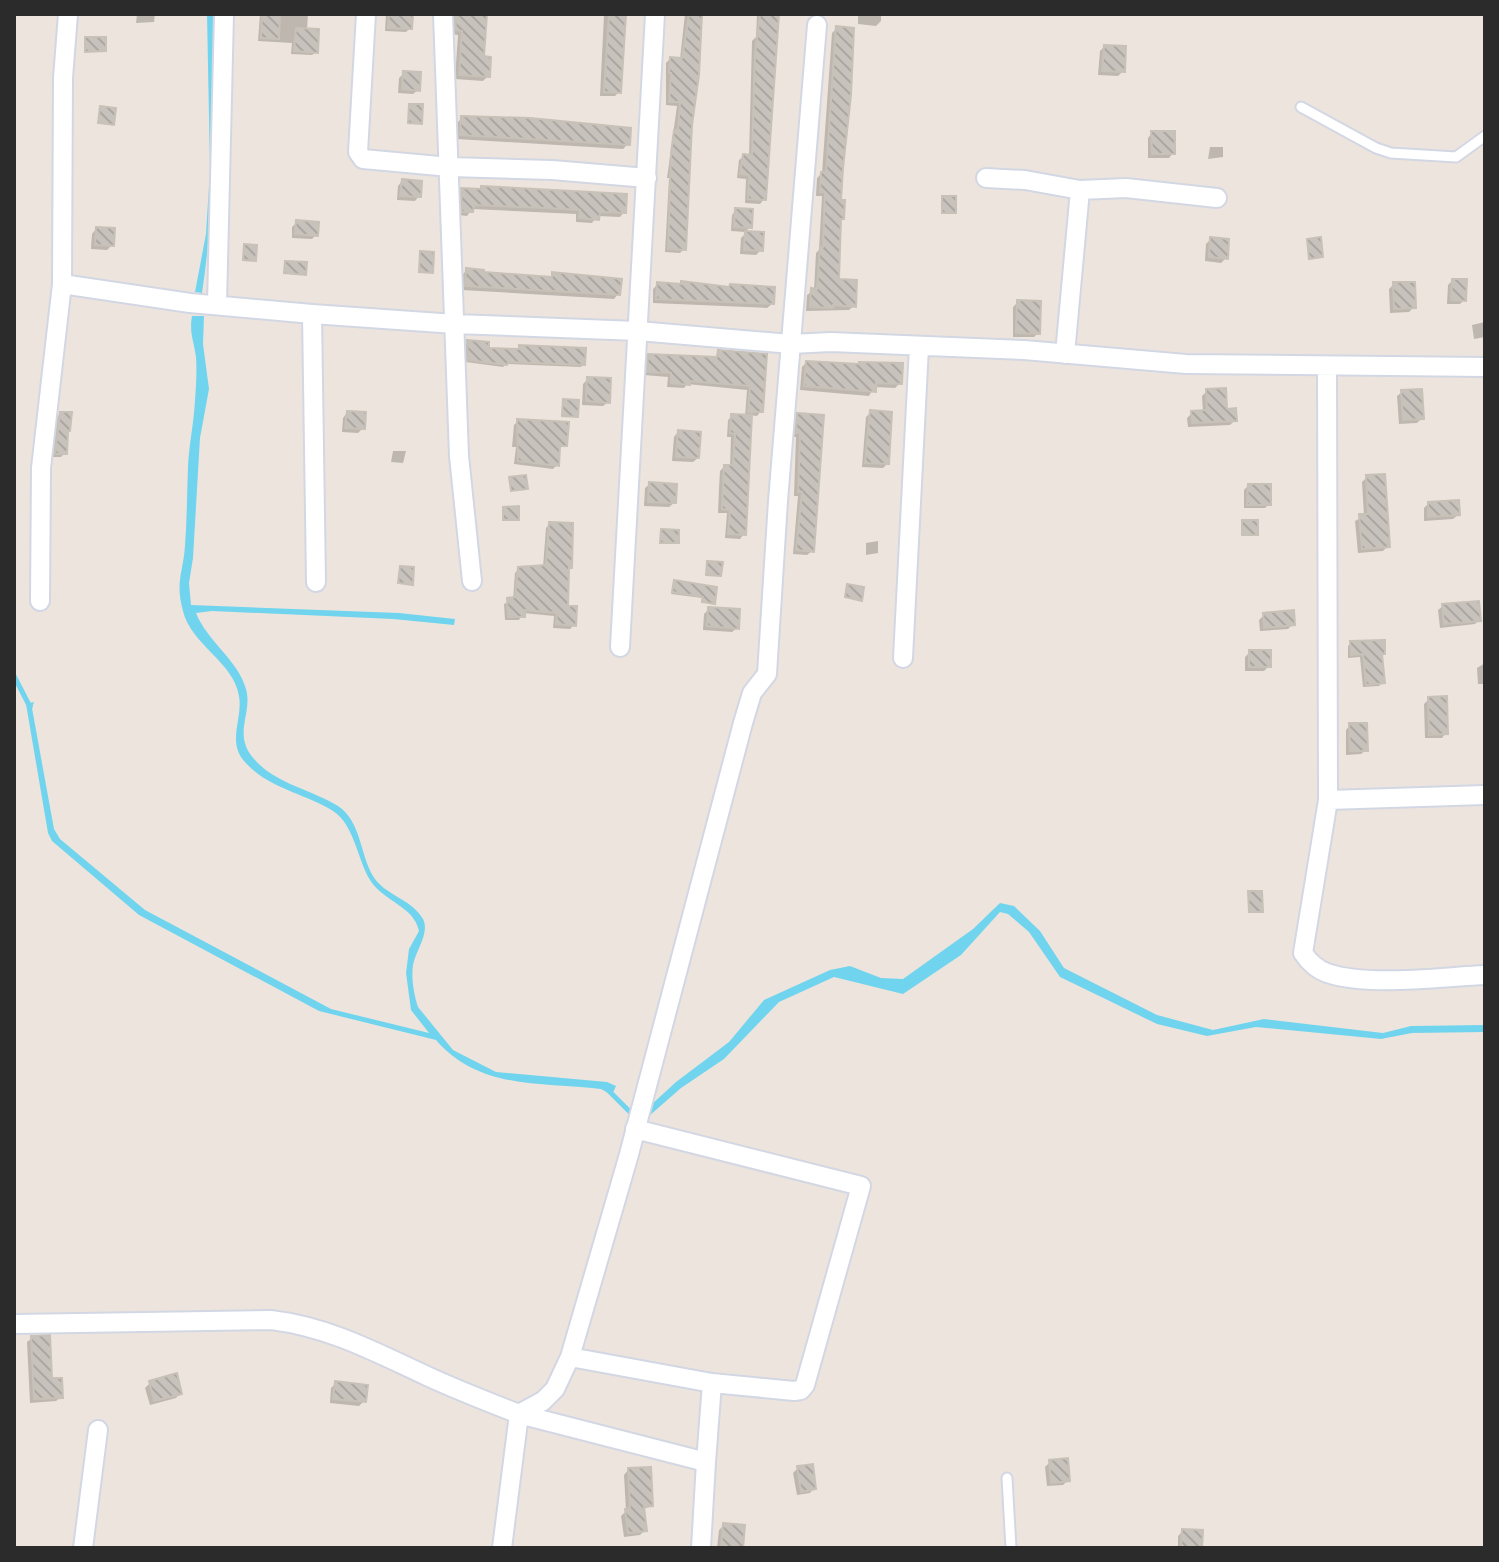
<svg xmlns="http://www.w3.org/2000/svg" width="1499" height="1562" viewBox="0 0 1499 1562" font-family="'PT Sans',sans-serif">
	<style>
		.water { fill: #71d4ee }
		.shadow { fill: #0003 }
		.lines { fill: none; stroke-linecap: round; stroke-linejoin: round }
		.stream { stroke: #71d4ee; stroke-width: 5 }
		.building { fill: url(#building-back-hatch); stroke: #c8c1b7; stroke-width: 2 }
		.service-casing { stroke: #d2d7e3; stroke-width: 13 }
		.minor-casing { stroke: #d2d7e3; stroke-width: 22 }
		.service { stroke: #fff; stroke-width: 9 }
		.minor { stroke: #fff; stroke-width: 18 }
	</style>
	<defs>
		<pattern id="building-back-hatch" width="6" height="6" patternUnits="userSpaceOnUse" patternTransform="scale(2)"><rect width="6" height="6" fill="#c8c2bc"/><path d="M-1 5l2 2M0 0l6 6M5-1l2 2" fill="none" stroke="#aca7a2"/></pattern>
	</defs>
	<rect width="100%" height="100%" fill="#ede5dd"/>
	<!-- water -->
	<path class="water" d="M207 14H215C214 108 216 200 202 293L195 292 206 234 210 170Z
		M192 316H204L203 344 209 389 200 438 193 558 189 583 191 605 399 613 455 619 454 625 393 619 212 611 196 613C207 641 238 660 246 689 253 714 232 734 254 759 276 784 310 789 338 806 361 821 360 854 373 876 385 896 411 898 423 919 430 933 416 950 413 965 411 978 414 995 418 1007L453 1050 496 1072 607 1082 616 1086 612 1095 601 1089C541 1082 479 1090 436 1040L319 1011 139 915 52 841 48 833 26 704 34 702 32 708 54 829 60 839 145 910 331 1009 429 1033 411 1010 406 973 409 949 419 931C414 906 384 902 370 880 358 861 354 824 333 811 304 793 268 789 244 761 227 742 243 718 239 696 234 662 191 645 183 611 175 582 183 573 185 546 187 519 187 493 188 466 189 444 194 422 195 400 196 386 197 371 196 357 194 341 189 333 192 316Z
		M1000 903 1014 906 1040 931 1064 968 1157 1015 1213 1030 1264 1019 1383 1033 1411 1026 1485 1025V1032L1412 1033 1381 1039 1256 1027 1207 1036 1157 1024 1060 977 1029 932 1008 914 1000 912 961 955 903 994 834 977 779 1002 724 1059 681 1088 641 1123 640 1115 676 1082 729 1042 764 1000 830 970 850 966 881 978 903 979 973 929Z"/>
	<!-- shadow -->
	<path class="shadow" d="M137 14H155L154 22 136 23Z
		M260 14H308L307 30 316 52 312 55 291 54 292 43 258 41Z
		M386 14H411L410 28 406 32 385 31Z
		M452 14H484L482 58 488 76 483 81 455 79 458 35 452 34Z
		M604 14H624L619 92 615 96H600Z
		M685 14H701L690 125 684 249 680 253 665 252 669 178H667L677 106 666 105V63L670 59H680Z
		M757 14H777L764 199 760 204 745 203 746 179 737 178 739 160 744 156 749 157 752 41 756 37Z
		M858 14H881V21L876 26 858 24Z
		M837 28 839 201 842 218 839 221 837 281 854 306 849 310 806 311 807 295 814 290 816 253 819 250 822 196H816L817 178 822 173 832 33Z
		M1104 47 1123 71 1118 76 1098 75 1100 51Z
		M404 73 418 90 413 94 398 93 399 78Z
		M462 118 628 144 623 149 456 139 457 123Z
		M1152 133 1173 153 1169 158H1148V138Z
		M1210 147H1223V157L1208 159Z
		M402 181 419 196 415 201 397 200 398 186Z
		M462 190 624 212 620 217 597 216 592 223 576 222V214L472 209 467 216 458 215 457 194Z
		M736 210 750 227 745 232 731 231 732 215Z
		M297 222 316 235 312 239 292 238V227Z
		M96 229 112 245 107 250 91 249 92 234Z
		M746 233 761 250 756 255 740 254 741 238Z
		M1211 239 1226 258 1221 263 1205 261 1206 244Z
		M285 263 304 274H283Z
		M467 270 482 274 549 278 553 274 618 294 614 299 462 290 463 274Z
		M1452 281 1464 300 1460 304H1447L1448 285Z
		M658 284 772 304 767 308 653 303V289Z
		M1394 284 1414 307 1409 312 1390 313 1389 289Z
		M1018 302 1038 333 1034 337H1013V307Z
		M1485 322V337L1474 339 1472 325Z
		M468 342 487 350H517L520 347 583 364 581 367 506 364 503 367 466 362 465 345Z
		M719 352 765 356 761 411 757 416 750 415 744 534 740 539 725 538 727 513H718L719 488 720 471 724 467H730L731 437H727L728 420 732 416 745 417 747 390 687 384 684 388 667 387 668 377 644 375 645 360 649 356 714 359Z
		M806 363 900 383 895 388 874 387 869 396 800 390 802 367Z
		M588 379 608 402 603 406 582 405 583 384Z
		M1207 391 1235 420 1230 425 1188 427 1187 418 1192 413 1203 412 1202 396Z
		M1402 392 1422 418 1417 423 1399 424 1397 396Z
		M871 412 887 464 883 468 862 467 866 417Z
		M347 413 363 428 358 433 342 432 343 418Z
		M60 414 65 453 61 457H52L57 417Z
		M798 415 821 417 812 551 807 555 793 554 798 496H794L796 437H792L793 420Z
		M518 421 565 445 558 449 557 465 553 469 514 464 516 447H512L514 425Z
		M678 432 698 458 693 462 672 461 674 437Z
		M393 451H406L403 463 391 462Z
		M1367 477 1388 546 1383 551 1358 553 1355 521 1364 516 1362 482Z
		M650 484 674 503 669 507 644 506 645 488Z
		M1248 486 1269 504 1265 508H1244V490Z
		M1428 504 1458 515 1453 519 1424 521V508Z
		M550 524 570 568 567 571 566 608 574 625 570 629 553 628 554 616 523 613 519 620H505L504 604 513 600 515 573 519 569 543 567 546 528Z
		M878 541V553L866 555V543Z
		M675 582 715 588 713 603H701L702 598 671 594Z
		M1443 606 1479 620 1475 624 1440 628 1438 610Z
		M709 609 737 628 732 632 703 630 704 614Z
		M1264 615 1293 624 1288 629 1260 631 1259 620Z
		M1351 643 1383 653 1380 656 1382 683 1379 686 1363 687 1360 657 1348 658V646Z
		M1250 652 1269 666 1264 671H1245V657Z
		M1485 663V684H1478L1477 668Z
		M1429 699 1446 733 1442 738H1425L1424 704Z
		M1350 725 1366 750 1361 754 1346 755V730Z
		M1249 893 1261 911 1259 913H1248Z
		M32 1338 61 1397 56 1401 30 1403 27 1342Z
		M150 1383 180 1393 176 1398 150 1405 145 1388Z
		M336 1383 364 1401 359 1406 330 1403 331 1388Z
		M1050 1462 1068 1480 1063 1485 1047 1486 1045 1467Z
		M798 1468 814 1488 810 1493 797 1495 793 1473Z
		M628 1470 651 1505 643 1510 645 1530 640 1535 624 1537 621 1516 626 1511 624 1475Z
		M724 1525 741 1548H717L719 1530Z
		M1183 1531 1200 1548H1178V1536Z"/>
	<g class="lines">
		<!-- stream -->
		<path class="stream" d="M14 676 30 707
			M608 1090 635 1117"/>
	</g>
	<!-- building -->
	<path class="building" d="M262 14 280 15 279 39 261 38Z
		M389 14H413L412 29 388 28Z
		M455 14H487L484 56 491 57 490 77 459 75 462 31 456 30Z
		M609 14H626L621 93 604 92Z
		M689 14H702L699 75 692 125 686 250 668 249 671 154 674 130H678L680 102H669L671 73H669L670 57 682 58Z
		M760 14H779L766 200 748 199 749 175 740 174 743 154 752 155 755 53Z
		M836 26 854 28 851 95 843 168 841 200H845L844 219H841L839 279 857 280 856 307 833 305V308L810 307 811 288 817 289 820 246 823 247 825 192H820L821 172H826Z
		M296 28 319 29 318 53 294 51Z
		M85 37H106V51L85 52Z
		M1104 45 1126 46 1125 72 1102 71Z
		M403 71 421 72 420 91 402 89Z
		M409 104H423L422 124 408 123Z
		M100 106 116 108 114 125 98 123Z
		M461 116 530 118 631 128 630 145 460 135Z
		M1151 131H1175V154H1152Z
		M402 179 422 181 421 197 400 196Z
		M481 186 627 194 626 213 600 212 599 220 579 218 580 210 547 208 474 205 473 212H462L461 188 481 189Z
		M942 196H956V213H942Z
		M735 208 753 209 752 228 734 227Z
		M296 220 319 222 318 236 295 234Z
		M96 227 115 228 114 246 95 245Z
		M745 231 764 232 763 251 744 250Z
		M1210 237 1229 239 1228 259 1209 257Z
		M1321 237 1323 257 1309 259 1307 239Z
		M244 244 257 245 256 261 243 260Z
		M420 251 434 252 433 273 419 272Z
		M285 261 307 262 306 275 284 273Z
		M466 268 484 270V272L552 277V272L622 279 620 295 465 286Z
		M1452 279H1467L1466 301 1451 300Z
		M681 281 729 287 730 284 775 287 774 304 656 299 657 282 681 284Z
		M1393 282H1415L1416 308 1394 309Z
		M1017 300 1041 301 1040 334 1016 333Z
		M467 340 489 342V348L519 349V345L586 348 585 365 508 362 507 365 468 360Z
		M718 350 767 354 763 412H748L750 386 690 381V385L671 383V373L647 372 648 354 717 357Z
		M806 361 859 364V362L903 363 902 384 876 383V392L804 386Z
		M587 377 611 378 610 403 586 401Z
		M1226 388 1227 409 1236 408 1237 421 1192 423 1191 411 1207 410 1206 389Z
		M1422 389 1424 419 1403 420 1401 390Z
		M563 399 579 400 578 417 562 416Z
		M870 410 892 412 889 464 865 463Z
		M347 411 366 412 365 429 345 428Z
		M60 412H72L70 431H68L67 454H55Z
		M797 413 824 415 814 552 796 550 802 492H798L800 433H796Z
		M731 414 752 415 746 535 728 534 730 510 722 509 724 465H733L735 434 730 433Z
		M517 419 569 422 567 446H560L559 466 518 461Z
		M678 430 701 432 699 458 676 457Z
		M1385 474 1390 547 1362 549 1359 514H1368L1366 475Z
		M526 475 528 489 511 491 509 477Z
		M649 482 677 484 676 503 648 502Z
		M1248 484H1271V505H1247Z
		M1459 500 1460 515 1428 517V502Z
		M519 506V520H503V507Z
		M1242 520H1258V535H1242Z
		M549 522 573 523 572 568H569L568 606H577L576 626 556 624 557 613 525 610V617H508L507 598 515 597 518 567 546 565Z
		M661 529 679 530V543H660Z
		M707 561 723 562 721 576 706 575Z
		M400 566 414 567 413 585 398 583Z
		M674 580 717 587 715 604 702 602 703 597 672 592Z
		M847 584 864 587 862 601 845 597Z
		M1479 601 1481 621 1444 624 1442 604Z
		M708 607 740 609 739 629 707 626Z
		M1294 610 1295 625 1264 628 1263 613Z
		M1385 640V654H1382L1385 683 1366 685 1363 654 1351 655 1350 641Z
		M1249 650H1271V667H1249Z
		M1447 696 1448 734 1429 735 1428 697Z
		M1349 723H1367L1368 751H1350Z
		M1248 891H1262L1263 912H1249Z
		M50 1335 52 1378H62L63 1398 34 1399 31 1336Z
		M177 1373 182 1394 154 1401 149 1381Z
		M335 1381 368 1385 366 1402 333 1399Z
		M1068 1458 1070 1481 1051 1483 1049 1460Z
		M813 1464 816 1489 801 1492 797 1466Z
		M651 1467 653 1506 644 1507 647 1531 628 1533 625 1509 630 1508 628 1468Z
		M723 1523 745 1525 743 1548H721Z
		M1182 1529 1203 1530 1202 1548H1181Z"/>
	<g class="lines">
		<defs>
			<path id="service" d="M1301 107 1376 148 1391 153 1456 157 1485 136
				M1007 1478 1011 1548"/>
			<path id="minor" d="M366 14 358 152 363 159 450 167 552 170 647 178
				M443 14 459 456 472 581
				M986 178 1025 180 1080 190 1126 188 1217 198
				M62 284 190 303 312 314 455 324 638 331 791 344 831 342 1024 350 1186 364 1485 367
				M217 304 224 14
				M312 314 316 582
				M1065 354 1080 190
				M1327 367 1328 800 1303 953C1309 962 1316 969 1327 973 1368 987 1440 977 1485 975
				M40 601 41 468 62 284 63 78 68 14
				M620 647 655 14
				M903 658 919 347
				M1328 800 1485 795
				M635 1129 861 1186 805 1385 801 1390 794 1391 712 1383
				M14 1324 271 1320C329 1327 375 1352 427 1376 457 1390 488 1402 519 1414L502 1548
				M570 1357 712 1383 706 1462
				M83 1548 98 1430
				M701 1548 706 1462 519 1414 543 1401 555 1389 570 1357 628 1158 743 723 752 693 767 674 778 501 817 25"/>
		</defs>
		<!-- service casing -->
		<use href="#service" class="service-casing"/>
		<!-- minor casing -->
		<use href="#minor" class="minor-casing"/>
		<!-- service -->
		<use href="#service" class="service"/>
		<!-- minor -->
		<use href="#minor" class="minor"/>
	</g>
	<!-- border -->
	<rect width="1499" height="1562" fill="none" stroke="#2b2b2b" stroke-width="32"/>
</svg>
